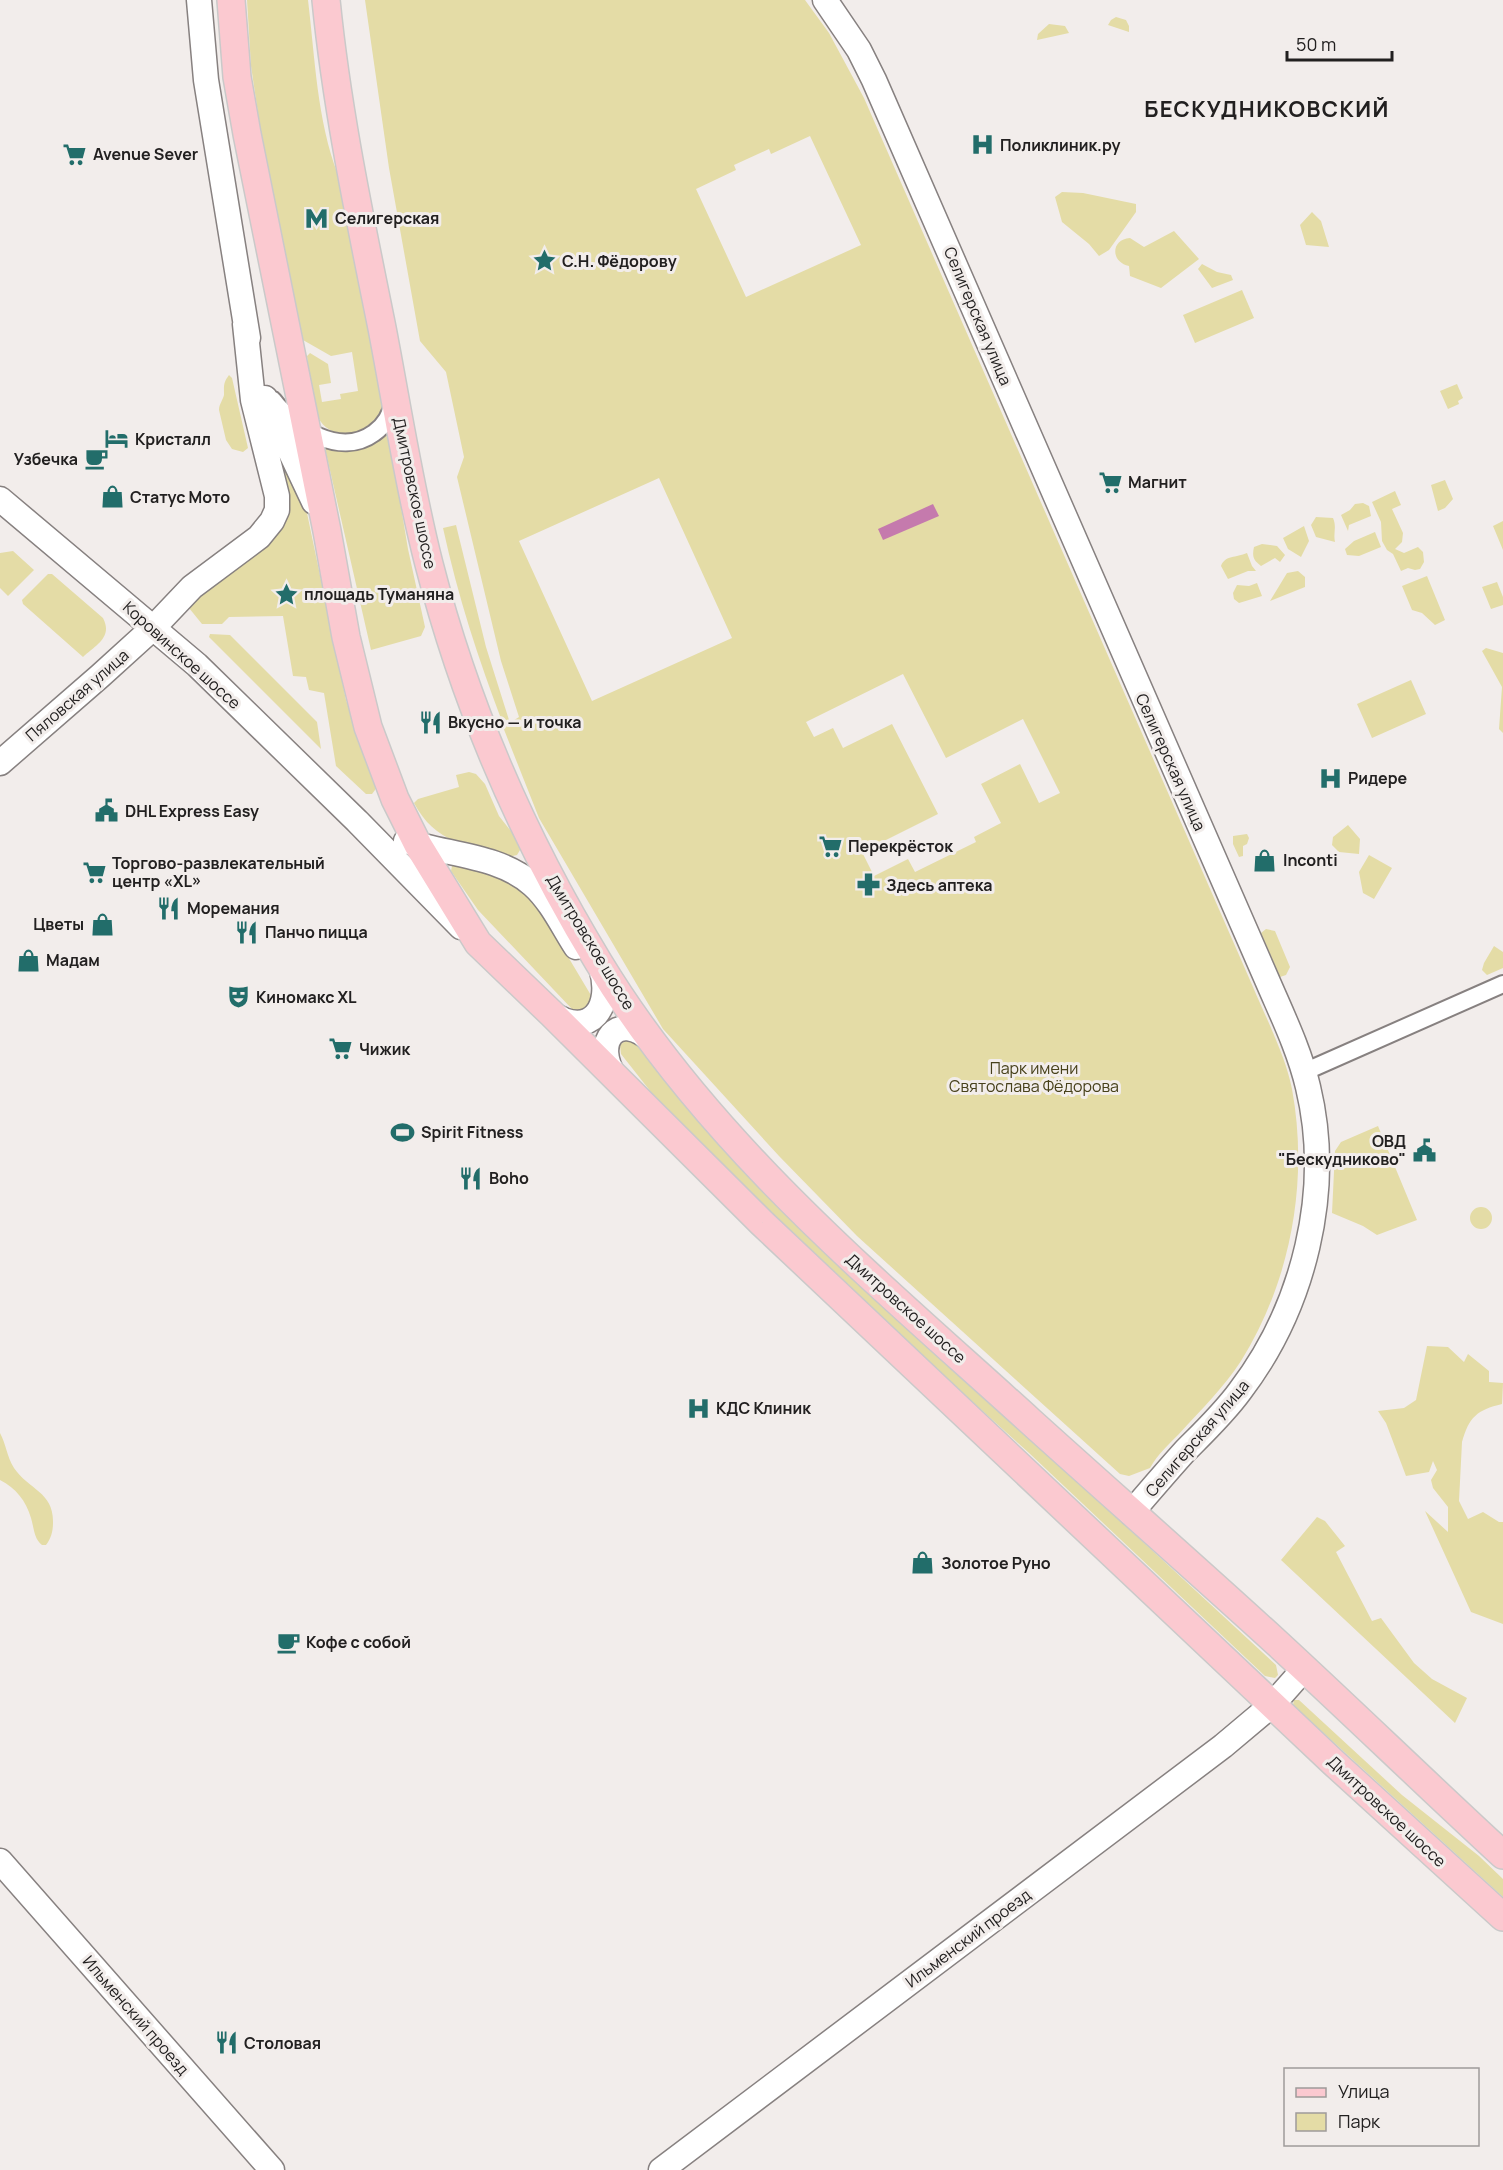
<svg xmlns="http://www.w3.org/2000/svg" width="1503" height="2170" viewBox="0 0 1503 2170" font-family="Manrope,sans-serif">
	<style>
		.green { fill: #e4dca6; fill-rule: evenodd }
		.water { fill: #c57aad }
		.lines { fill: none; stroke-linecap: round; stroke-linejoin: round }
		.street-casing { stroke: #878180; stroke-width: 20 }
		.secondary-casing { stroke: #878180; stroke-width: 27 }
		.primary-casing { stroke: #cac9c9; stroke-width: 30 }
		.street { stroke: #fff; stroke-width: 16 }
		.secondary { stroke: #fff; stroke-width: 24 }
		.primary { stroke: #fbc9d0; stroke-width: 27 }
		.labels { text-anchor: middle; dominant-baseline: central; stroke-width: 6; stroke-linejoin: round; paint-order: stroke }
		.poi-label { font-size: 16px; font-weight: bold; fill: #222020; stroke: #f2edeb; text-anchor: start }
		.street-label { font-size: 16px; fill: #222020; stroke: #f2edeb }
		.park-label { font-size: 16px; fill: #47411b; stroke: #f2edeb }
		.district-label { font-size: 22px; font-weight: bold; letter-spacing: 1.5px; fill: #222020; stroke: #f2edeb }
	</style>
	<rect width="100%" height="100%" fill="#f2edeb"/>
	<!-- green -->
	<path class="green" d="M247 0H308C315 58 317 120 338 175L383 404C375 434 332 446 318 417 313 406 309 370 307 356L310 353 328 364 331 383 319 385 322 402 341 399 340 394 358 391 352 352 331 356 303 340 261 133 251 66Z
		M365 0H805L829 33 864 98 1253 987C1266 1018 1286 1057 1292 1089 1309 1181 1291 1281 1241 1361 1224 1387 1200 1411 1179 1434 1168 1445 1158 1454 1150 1468L1129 1476 1120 1474 857 1236 779 1156 663 1029 539 818 503 727 519 717 501 661 457 477 464 457 446 372 420 341 389 168ZM810 136 861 245 746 297 696 189 736 170 734 165 769 149 771 154ZM659 478 732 638 592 701 519 541ZM903 674 946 758 1023 719 1060 793 1039 803 1020 764 981 784 1001 823 974 837 976 842 915 872 908 859 874 876 862 852 938 814 892 724 843 748 833 728 814 737 806 722Z
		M1116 17 1126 20 1129 26V32L1108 25 1111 20Z
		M1049 24 1065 26 1069 33 1037 40 1038 34Z
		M1062 192 1083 193 1136 204V212L1109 250 1099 256 1089 244 1062 222 1055 197Z
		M1312 212 1321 221 1329 247 1306 245 1300 225Z
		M1174 231 1199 259 1161 288 1130 276 1129 266C1110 262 1111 239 1130 238L1144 247Z
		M1202 264 1217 272 1231 275 1233 280 1212 288 1198 269Z
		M1242 290 1254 318 1195 343 1183 315Z
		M229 375 232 378 248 448 243 452 232 449 226 440 219 410C219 404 223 400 224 395 224 386 223 383 229 375Z
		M1457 384 1463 398 1458 401 1459 404 1448 409 1440 391Z
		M388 429 408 549 425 627 421 636 371 650 324 444Z
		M279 454 302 496 307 513 346 700 376 787 375 790 372 794H366L336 766 324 693 309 690 306 677 293 676 283 616 229 617 222 624H202L189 608 287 489Z
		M1445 480 1453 499 1445 508 1438 511 1431 485Z
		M1395 491 1401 505 1392 509 1403 533 1402 542 1395 549 1404 553 1418 547 1423 552 1424 562 1420 569 1415 570 1408 568 1401 571 1393 554 1387 550 1382 541 1381 522 1372 502Z
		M1363 503 1369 506 1371 516 1349 525 1348 531 1341 515 1350 510 1355 504Z
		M1316 517 1333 518C1337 527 1333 533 1335 542L1316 537 1311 525Z
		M1503 521V550L1493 526Z
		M456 525 486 647 509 720 503 724C478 658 458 597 443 528Z
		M1304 526 1309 541 1301 557 1288 549 1283 538Z
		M1375 532 1381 547 1359 556 1347 555 1345 549 1354 541Z
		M1262 544 1277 546 1285 555 1280 562 1275 558 1261 566C1253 560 1252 556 1254 547Z
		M13 551 34 570 8 596 0 588V553Z
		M1247 553 1252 566 1256 571H1248L1228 579 1221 566C1225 555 1236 558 1247 553Z
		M1298 571 1305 577V587L1270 601 1287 573Z
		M48 574H52L103 618C113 637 96 645 83 657L23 604 22 600Z
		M1427 576 1445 620 1435 625 1422 613 1412 610 1402 586Z
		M1497 582 1503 597V605L1491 609 1482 587Z
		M1257 583 1262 596 1239 603 1234 599 1233 593 1237 585 1249 586Z
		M210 634 230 635 317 722 321 749 209 637Z
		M1486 648 1503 653V733L1499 729 1502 687 1482 651Z
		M1411 680 1426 714 1372 738 1357 704Z
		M469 772 476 774 485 784 499 816 518 840 520 850 517 855 508 857C468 846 435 843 414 803L418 799 459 787 456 775Z
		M1348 825 1360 839 1359 854 1339 852 1332 845 1333 837Z
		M1247 834 1249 838 1247 844 1243 846V856L1239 857 1233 844V836Z
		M1369 855 1392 868 1374 899 1363 893 1359 872Z
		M458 865 497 873 533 898 592 997 588 1010 574 1011 571 1008 478 910 451 871 452 866Z
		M1266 929 1275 931 1290 967 1286 975 1280 977 1261 933Z
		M1494 946 1503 952V968L1487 975 1482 970 1484 963Z
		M626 1040 635 1041 980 1391 1276 1665 1278 1675 1275 1678 1265 1676 1028 1452 798 1244 666 1111 621 1054 620 1045Z
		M1378 1126 1417 1220 1377 1235 1363 1226 1332 1213 1335 1151 1341 1142Z
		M1470 1218a11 11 0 1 1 22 0a11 11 0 1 1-22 0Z
		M1427 1346 1448 1347 1464 1362 1468 1354 1489 1371V1382L1503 1383 1502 1404C1477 1410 1469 1417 1462 1442L1459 1501 1468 1519 1483 1512 1499 1522H1503V1624L1471 1612 1425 1511 1448 1532V1507L1433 1488 1431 1480 1437 1470 1433 1461 1429 1472 1406 1476 1386 1423 1378 1411 1404 1408 1416 1400Z
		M0 1433C6 1444 7 1457 14 1468 29 1490 54 1492 53 1523 53 1531 51 1539 46 1545H42C34 1539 34 1528 31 1518 26 1501 16 1488 0 1480Z
		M1317 1517 1325 1521 1345 1546 1336 1552 1372 1621 1381 1618 1414 1663 1432 1679 1467 1698 1455 1723 1281 1560Z
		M1294 1700H1299L1402 1795 1479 1856 1503 1879V1897L1293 1705Z"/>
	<!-- water -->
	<path class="water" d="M933 504 939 516 883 540 878 529Z"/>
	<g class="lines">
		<defs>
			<path id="street" d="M273 400C294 428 340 458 374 433 384 426 391 415 393 402
				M1304 1072 1503 984"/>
			<path id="secondary" d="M199 0 206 80 248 338
				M825 0 859 50 874 80 1271 989C1285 1021 1300 1053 1308 1087 1333 1191 1304 1307 1240 1391 1224 1413 1204 1432 1185 1451 1167 1471 1149 1492 1131 1513
				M265 398 314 502
				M0 499 197 665 357 821 461 927
				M0 763 100 676 154 627 192 587 259 537 272 521 277 510V496L253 400 245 324
				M406 841C447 855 500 855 533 885 551 901 563 927 576 947
				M552 1014C592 1039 613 1006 601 967
				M615 1077C592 1043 617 1009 652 1041
				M0 1861 272 2170
				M661 2170 1223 1746 1273 1704 1304 1669"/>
			<path id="primary" d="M231 0 237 77 247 134 327 531 346 637 368 727 395 799 418 845 478 943 552 1014 762 1223 1334 1763 1503 1917
				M326 0C337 111 360 219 382 328 397 406 409 486 429 564 465 704 524 840 599 963 709 1144 875 1280 1030 1421 1112 1495 1195 1568 1277 1643 1353 1713 1427 1785 1503 1855"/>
		</defs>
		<!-- street casing -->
		<use href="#street" class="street-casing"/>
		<!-- secondary casing -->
		<use href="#secondary" class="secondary-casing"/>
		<!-- primary casing -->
		<use href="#primary" class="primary-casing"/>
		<!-- street -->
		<use href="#street" class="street"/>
		<!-- secondary -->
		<use href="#secondary" class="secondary"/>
		<!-- primary -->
		<use href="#primary" class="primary"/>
	</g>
	<!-- icons -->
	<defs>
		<symbol id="hospital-bare" viewBox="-9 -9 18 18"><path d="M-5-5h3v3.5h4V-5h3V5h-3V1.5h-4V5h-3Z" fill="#226d6a" stroke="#f2edeb" stroke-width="2.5" paint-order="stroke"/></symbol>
		<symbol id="supermarket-bare" viewBox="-9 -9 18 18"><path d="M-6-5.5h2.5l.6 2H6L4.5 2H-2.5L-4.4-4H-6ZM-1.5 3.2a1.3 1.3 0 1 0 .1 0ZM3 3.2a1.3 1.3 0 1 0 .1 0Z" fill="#226d6a" stroke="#f2edeb" stroke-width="2.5" paint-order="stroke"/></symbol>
		<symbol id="metro-bare" viewBox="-9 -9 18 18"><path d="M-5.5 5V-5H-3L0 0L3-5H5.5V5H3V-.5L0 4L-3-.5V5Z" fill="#226d6a" stroke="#f2edeb" stroke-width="2.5" paint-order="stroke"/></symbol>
		<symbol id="sight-bare" viewBox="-9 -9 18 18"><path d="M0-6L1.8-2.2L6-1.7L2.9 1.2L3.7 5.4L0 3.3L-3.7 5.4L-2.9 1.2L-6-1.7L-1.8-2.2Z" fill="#226d6a" stroke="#f2edeb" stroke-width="2.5" paint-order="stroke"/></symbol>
		<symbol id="hotel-bare" viewBox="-9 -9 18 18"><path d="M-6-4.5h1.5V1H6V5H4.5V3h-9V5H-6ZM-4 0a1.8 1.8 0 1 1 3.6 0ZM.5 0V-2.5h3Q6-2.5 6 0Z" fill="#226d6a" stroke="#f2edeb" stroke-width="2.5" paint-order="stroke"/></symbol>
		<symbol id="cafe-bare" viewBox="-9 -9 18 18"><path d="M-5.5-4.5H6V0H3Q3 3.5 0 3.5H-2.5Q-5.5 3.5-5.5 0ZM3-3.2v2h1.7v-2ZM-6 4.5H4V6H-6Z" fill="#226d6a" stroke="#f2edeb" stroke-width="2.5" paint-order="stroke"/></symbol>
		<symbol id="shop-bare" viewBox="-9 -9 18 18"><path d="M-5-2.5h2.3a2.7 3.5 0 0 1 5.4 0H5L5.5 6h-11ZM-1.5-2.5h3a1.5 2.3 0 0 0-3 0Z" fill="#226d6a" stroke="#f2edeb" stroke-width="2.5" paint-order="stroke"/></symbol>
		<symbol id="restaurant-bare" viewBox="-9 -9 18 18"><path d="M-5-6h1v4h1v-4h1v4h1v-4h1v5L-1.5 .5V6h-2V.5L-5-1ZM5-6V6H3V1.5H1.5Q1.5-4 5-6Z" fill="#226d6a" stroke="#f2edeb" stroke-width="2.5" paint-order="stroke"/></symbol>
		<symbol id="civic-bare" viewBox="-9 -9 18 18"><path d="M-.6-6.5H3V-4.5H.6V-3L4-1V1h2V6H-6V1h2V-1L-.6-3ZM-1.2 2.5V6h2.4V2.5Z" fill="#226d6a" stroke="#f2edeb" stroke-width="2.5" paint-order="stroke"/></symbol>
		<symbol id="pharmacy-bare" viewBox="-9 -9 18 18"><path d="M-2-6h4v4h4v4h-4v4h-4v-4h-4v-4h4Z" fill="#226d6a" stroke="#f2edeb" stroke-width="2.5" paint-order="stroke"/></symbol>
		<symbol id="theatre-bare" viewBox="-9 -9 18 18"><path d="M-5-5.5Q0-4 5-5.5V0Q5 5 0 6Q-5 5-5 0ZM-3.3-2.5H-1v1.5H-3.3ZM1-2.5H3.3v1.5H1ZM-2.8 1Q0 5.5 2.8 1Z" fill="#226d6a" stroke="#f2edeb" stroke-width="2.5" paint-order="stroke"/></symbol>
		<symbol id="stadium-bare" viewBox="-9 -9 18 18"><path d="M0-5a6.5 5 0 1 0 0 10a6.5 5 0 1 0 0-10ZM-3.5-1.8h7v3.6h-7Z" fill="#226d6a" stroke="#f2edeb" stroke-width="2.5" paint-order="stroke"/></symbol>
	</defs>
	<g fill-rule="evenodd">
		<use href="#hospital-bare" x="966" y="128" width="33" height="33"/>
		<use href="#supermarket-bare" x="58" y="138" width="33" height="33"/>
		<use href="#metro-bare" x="300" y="202" width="33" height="33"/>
		<use href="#sight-bare" x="528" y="244" width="33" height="33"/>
		<use href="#hotel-bare" x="100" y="422" width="33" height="33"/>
		<use href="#cafe-bare" x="80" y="442" width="33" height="33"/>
		<use href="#supermarket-bare" x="1094" y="466" width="33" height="33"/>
		<use href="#shop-bare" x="96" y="480" width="33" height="33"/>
		<use href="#sight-bare" x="270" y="578" width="33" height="33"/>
		<use href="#restaurant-bare" x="414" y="706" width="33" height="33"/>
		<use href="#hospital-bare" x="1314" y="762" width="33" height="33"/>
		<use href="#civic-bare" x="90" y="794" width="33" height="33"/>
		<use href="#supermarket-bare" x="814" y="830" width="33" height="33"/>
		<use href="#shop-bare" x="1248" y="844" width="33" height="33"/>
		<use href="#supermarket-bare" x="78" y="856" width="33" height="33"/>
		<use href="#pharmacy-bare" x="852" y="868" width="33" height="33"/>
		<use href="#restaurant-bare" x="152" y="892" width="33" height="33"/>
		<use href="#shop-bare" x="86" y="908" width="33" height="33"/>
		<use href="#restaurant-bare" x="230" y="916" width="33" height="33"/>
		<use href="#shop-bare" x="12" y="944" width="33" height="33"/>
		<use href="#theatre-bare" x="222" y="980" width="33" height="33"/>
		<use href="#supermarket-bare" x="324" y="1032" width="33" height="33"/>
		<use href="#stadium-bare" x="386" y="1116" width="33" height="33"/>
		<use href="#civic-bare" x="1408" y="1134" width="33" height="33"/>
		<use href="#restaurant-bare" x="454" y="1162" width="33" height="33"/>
		<use href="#hospital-bare" x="682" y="1392" width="33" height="33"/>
		<use href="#shop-bare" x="906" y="1546" width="33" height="33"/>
		<use href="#cafe-bare" x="272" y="1626" width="33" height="33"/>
		<use href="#restaurant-bare" x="210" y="2026" width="33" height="33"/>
	</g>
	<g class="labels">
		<!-- poi labels -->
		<g class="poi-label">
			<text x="1000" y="145">Поликлиник.ру</text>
			<text x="93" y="154">Avenue Sever</text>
			<text x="335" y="218">Селигерская</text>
			<text x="562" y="261">С.Н. Фёдорову</text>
			<text x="135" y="439">Кристалл</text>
			<text x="78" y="459" text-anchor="end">Узбечка</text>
			<text x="1128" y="482">Магнит</text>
			<text x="130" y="497">Статус Мото</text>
			<text x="304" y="594">площадь Туманяна</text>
			<text x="448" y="722">Вкусно — и точка</text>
			<text x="1348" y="778">Ридере</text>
			<text x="125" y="811">DHL Express Easy</text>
			<text x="848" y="846">Перекрёсток</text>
			<text x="1283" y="860">Inconti</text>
			<text x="112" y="863">Торгово-развлекательный<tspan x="112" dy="18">центр «XL»</tspan></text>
			<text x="886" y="885">Здесь аптека</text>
			<text x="187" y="908">Моремания</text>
			<text x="84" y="924" text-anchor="end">Цветы</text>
			<text x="265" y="932">Панчо пицца</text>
			<text x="46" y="960">Мадам</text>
			<text x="256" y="997">Киномакс XL</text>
			<text x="359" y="1049">Чижик</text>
			<text x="421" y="1132">Spirit Fitness</text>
			<text x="1406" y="1141" text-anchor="end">ОВД<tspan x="1406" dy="18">"Бескудниково"</tspan></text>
			<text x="489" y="1178">Boho</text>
			<text x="716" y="1408">КДС Клиник</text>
			<text x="941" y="1563">Золотое Руно</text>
			<text x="306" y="1642">Кофе с собой</text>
			<text x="244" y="2043">Столовая</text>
		</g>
		<!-- street labels -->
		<g class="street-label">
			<text transform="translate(978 316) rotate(67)">Селигерская улица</text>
			<text transform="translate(415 493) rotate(78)">Дмитровское шоссе</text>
			<text transform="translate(182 655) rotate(42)">Коровинское шоссе</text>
			<text transform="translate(77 695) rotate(-41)">Пяловская улица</text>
			<text transform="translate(1171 762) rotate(66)">Селигерская улица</text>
			<text transform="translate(591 942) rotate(59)">Дмитровское шоссе</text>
			<text transform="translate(906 1308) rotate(42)">Дмитровское шоссе</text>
			<text transform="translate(1197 1438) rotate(-49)">Селигерская улица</text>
			<text transform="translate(1387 1811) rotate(43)">Дмитровское шоссе</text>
			<text transform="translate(968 1938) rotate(-37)">Ильменский проезд</text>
			<text transform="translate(136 2015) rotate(49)">Ильменский проезд</text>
		</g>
		<!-- park labels -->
		<g class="park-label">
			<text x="1034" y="1068">Парк имени<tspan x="1034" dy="18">Святослава Фёдорова</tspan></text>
		</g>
		<!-- district labels -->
		<g class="district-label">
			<text x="1267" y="109">БЕСКУДНИКОВСКИЙ</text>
		</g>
	</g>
	<!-- legend -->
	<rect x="1284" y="2068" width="195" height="78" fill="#f2edeb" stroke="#9f9b9a" stroke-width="1.5"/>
	<rect x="1296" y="2088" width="30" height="9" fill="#fbc9d0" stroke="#9f9b9a" stroke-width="1.5"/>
	<text x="1338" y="2098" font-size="18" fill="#222020">Улица</text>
	<rect x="1296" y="2113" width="30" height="18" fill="#e4dca6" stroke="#9f9b9a" stroke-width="1.5"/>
	<text x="1338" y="2128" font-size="18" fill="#222020">Парк</text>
	<!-- scale -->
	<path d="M1287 51v9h105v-9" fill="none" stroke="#222020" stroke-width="3"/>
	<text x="1296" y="51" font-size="18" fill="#222020" stroke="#f2edeb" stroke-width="4.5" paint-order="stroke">50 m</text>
</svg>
